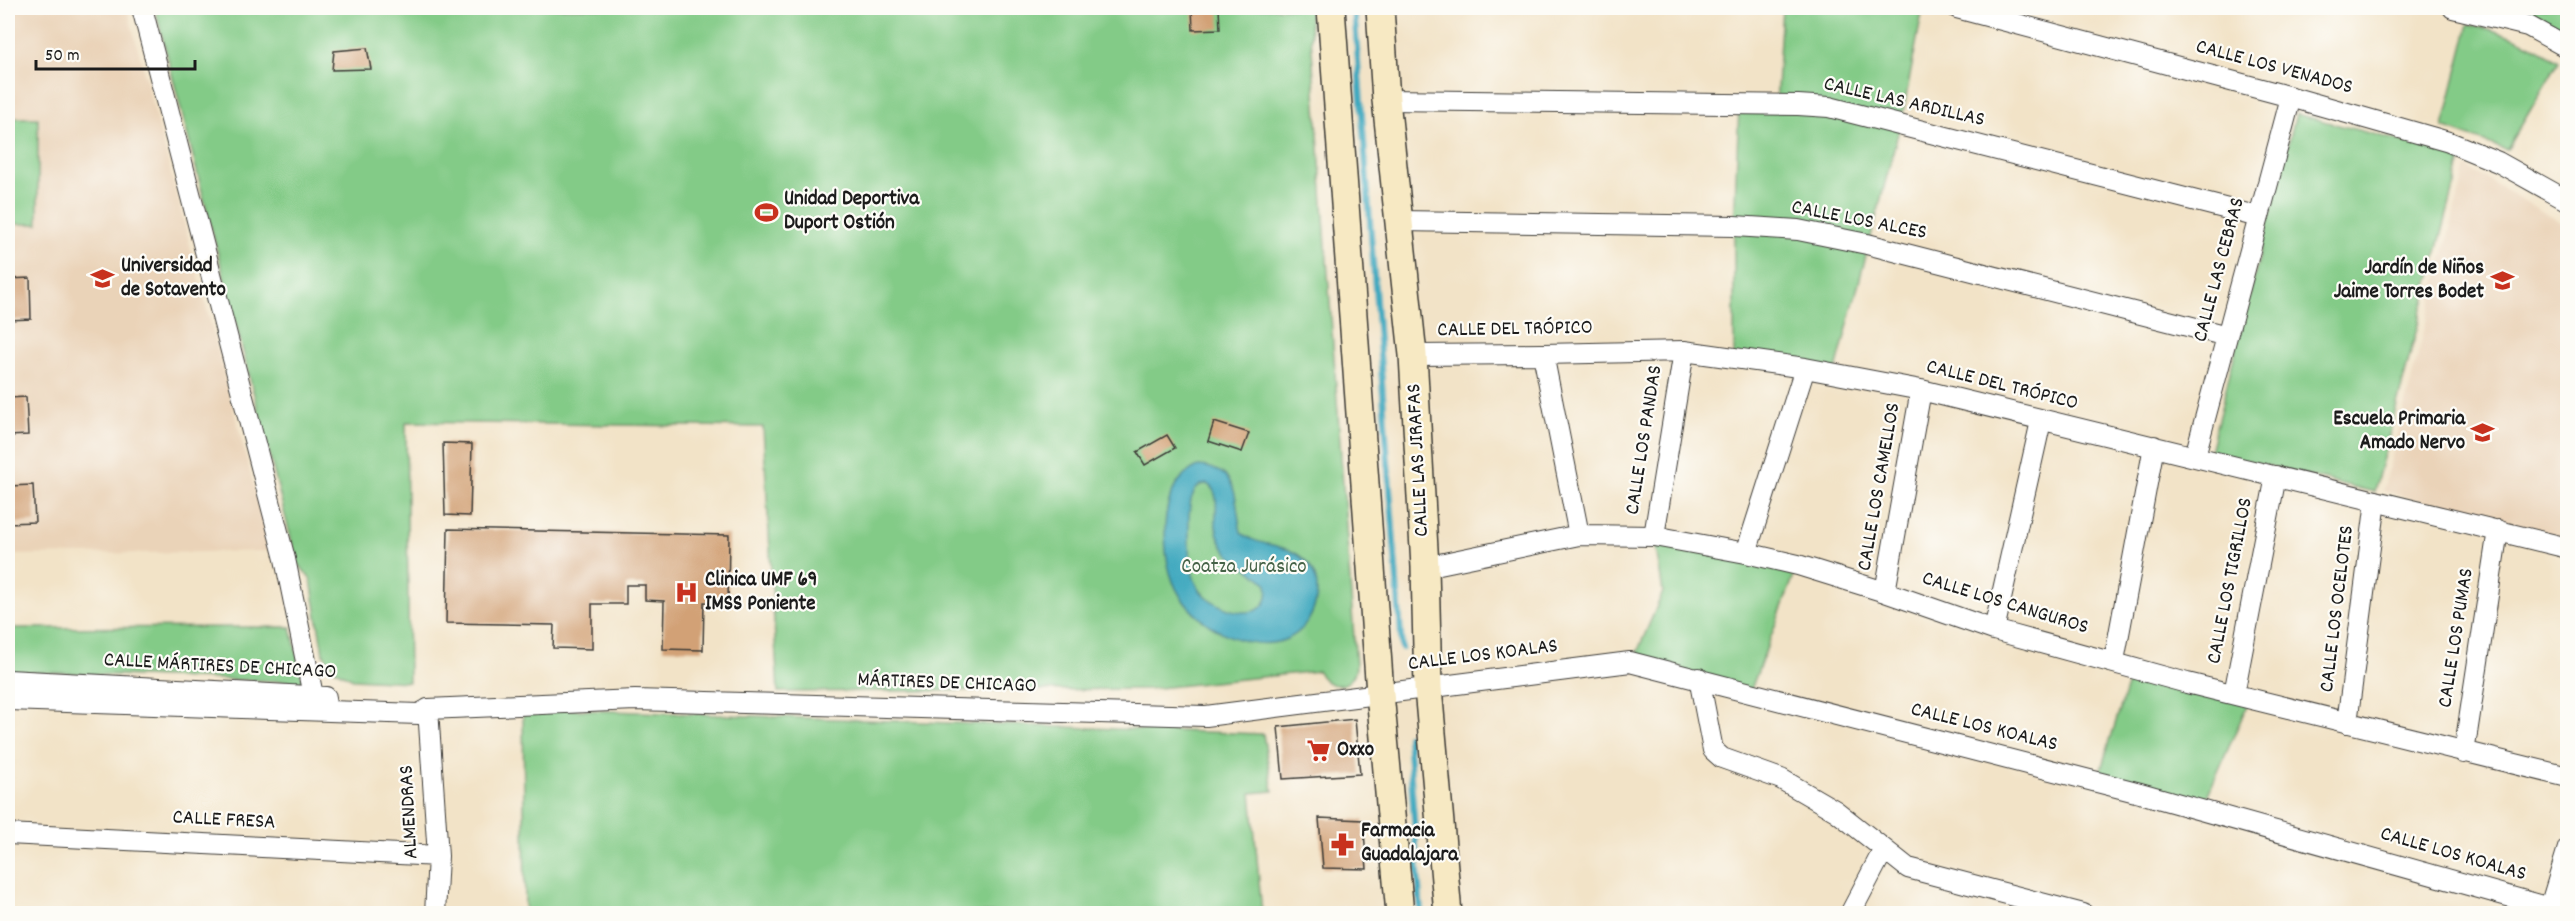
<svg xmlns="http://www.w3.org/2000/svg" width="2575" height="921" viewBox="0 0 2575 921" font-family="Dekko,sans-serif">
	<style>
		.built { fill: #ead3b8 }
		.green { fill: #83cb87; stroke: #507452; stroke-width: 1.5 }
		.water { fill: #3fa9bf; stroke: #2e626e; stroke-width: 1.5; fill-rule: evenodd }
		.lines { fill: none; stroke-linecap: round; stroke-linejoin: round }
		.stream { stroke: #3fa9bf; stroke-width: 6 }
		.building { fill: #d2a176 }
		.street-casing { stroke: #3c3a36; stroke-width: 22 }
		.secondary-casing { stroke: #3c3a36; stroke-width: 30 }
		.street { stroke: #fff; stroke-width: 20 }
		.secondary { stroke: #f7e9c3; stroke-width: 27 }
		.labels { text-anchor: middle; dominant-baseline: central; stroke-width: 4.5; stroke-linejoin: round; paint-order: stroke }
		.street-label { font-size: 21px; fill: #1c1c1c; stroke: #fdfcf7 }
		.poi-label { font-size: 21px; font-weight: bold; fill: #1c1c1c; stroke: #fdfcf7; text-anchor: start }
		.park-label { font-size: 21px; fill: #456247; stroke: #fdfcf7 }
	</style>
	<rect width="100%" height="100%" fill="#fdfcf7"/>
	<filter id="ink" filterUnits="userSpaceOnUse"><feTurbulence type="fractalNoise" baseFrequency=".0167" numOctaves="2"/><feDisplacementMap in="SourceGraphic" scale="12" xChannelSelector="R" yChannelSelector="G"/><feConvolveMatrix kernelMatrix="1 2 1 2 8 2 1 2 1" color-interpolation-filters="sRGB"/></filter>
	<filter id="wash" filterUnits="userSpaceOnUse"><feTurbulence type="fractalNoise" baseFrequency=".008" numOctaves="4" result="noise"/><feDisplacementMap in="SourceGraphic" scale="24" xChannelSelector="R" yChannelSelector="G"/><feGaussianBlur stdDeviation="1.35" result="paint"/><feColorMatrix in="noise" values="0 0 0 0 0 0 0 0 0 0 0 0 0 0 0 0 0 1.4 0 .05"/><feComposite in="paint" operator="in"/></filter>
	<g filter="url(#wash)">
		<rect width="100%" height="100%" fill="#f2e3c7"/>
		<!-- built -->
		<path class="built" d="M8 8H127L271 551 8 555Z
			M2466 167 2567 226V538L2383 491Z"/>
		<!-- green -->
		<path class="green" d="M155 8H1309L1356 666C1354 690 1327 691 1318 671L1149 689 778 692 763 427 406 422 409 682 353 679 335 670 323 653 311 580 297 562Z
			M1782 8H1923L1902 118 1835 374 1734 358V226L1739 106 1776 105Z
			M2509 8H2567V38Z
			M2469 24C2505 32 2528 41 2559 61L2507 150 2443 127Z
			M2296 114 2462 157 2374 492 2210 451Z
			M8 118H38V224H8Z
			M1654 536 1798 565 1750 692 1633 662 1663 592Z
			M291 627 303 682 8 671V628Z
			M2133 667 2250 699 2201 810 2097 782Z
			M523 708 1263 734 1273 791 1251 793 1262 913H525Z"/>
		<!-- water -->
		<path class="water" d="M1198 466C1241 469 1234 499 1241 532 1257 549 1290 540 1309 565 1319 579 1319 593 1314 608 1292 671 1207 639 1181 597 1167 576 1165 551 1165 527 1166 501 1174 477 1198 466ZM1207 484C1222 493 1214 513 1216 527 1222 561 1247 564 1267 584 1274 630 1212 611 1198 587 1188 569 1189 548 1189 528 1189 513 1188 495 1200 485Z"/>
		<g class="lines">
			<!-- stream -->
			<path class="stream" d="M1354 8 1402 648
				M1408 736 1421 914"/>
		</g>
		<g id="blocks">
			<!-- building -->
			<path class="building" d="M1192 8H1219L1220 29 1193 30Z
				M367 48 371 69 332 70 334 51Z
				M30 278 31 319 8 320V279Z
				M26 397 28 435 8 436V398Z
				M1214 422 1249 433 1242 452 1208 441Z
				M1167 435 1175 448 1145 465 1137 452Z
				M443 443 472 444 470 516 445 515Z
				M33 485 35 522 8 523V486Z
				M448 529 729 535 728 603 704 602 703 650 663 649 664 601 645 600V585H626V604H592V649L553 648 554 625 446 623Z
				M1355 719 1360 774 1283 779 1278 727Z
				M1319 818 1363 820 1367 869 1323 868Z"/>
		</g>
	</g>
	<g filter="url(#ink)">
		<use href="#blocks" fill-opacity="0" stroke="#3c3a36" stroke-width="1.5"/>
		<g class="lines">
			<defs>
				<path id="street" d="M142 8 285 559 316 710
					M1957 8 2291 97 2449 142 2498 162 2568 201
					M2453 8 2528 26 2568 48
					M1386 100 1798 105 1829 107 2259 217
					M1400 221 1734 226 1798 230 1867 244 2227 336
					M1543 354 1579 535
					M1413 355 1543 354 1684 351 1805 368 1921 390 2568 548
					M2195 456 2291 97
					M1654 536 1684 351
					M1746 553 1805 368
					M1425 567 1579 535 1654 536 1746 553 1798 565 1885 592 1994 630 2187 683 2568 777
					M1885 592 1921 390
					M1994 630 2041 421
					M2114 661 2154 446
					M1699 678 1713 750 1722 758 1781 779 1836 811 1908 868 2083 914
					M8 680 326 697
					M2234 694 2276 476
					M8 700 419 714 428 709 635 700 1206 716 1630 662 2140 793 2568 913
					M428 709 438 856 435 914
					M2347 723 2376 501
					M2464 753 2498 530
					M8 834 438 856
					M2550 907 2568 848
					M1850 914 1884 849"/>
				<path id="secondary" d="M1331 8 1380 693 1400 914
					M1380 8 1386 100 1413 355 1425 567 1428 688 1448 914"/>
			</defs>
			<!-- street casing -->
			<use href="#street" class="street-casing"/>
			<!-- secondary casing -->
			<use href="#secondary" class="secondary-casing"/>
			<!-- street -->
			<use href="#street" class="street"/>
			<!-- secondary -->
			<use href="#secondary" class="secondary"/>
		</g>
	</g>
	<!-- icons -->
	<defs>
		<symbol id="stadium-bare" viewBox="-9 -9 18 18"><path d="M0-5a6.5 5 0 1 0 0 10a6.5 5 0 1 0 0-10ZM-3.5-1.8h7v3.6h-7Z" fill="#c8321e" stroke="#fdfcf7" stroke-width="2.5" paint-order="stroke"/></symbol>
		<symbol id="university-bare" viewBox="-9 -9 18 18"><path d="M0-5L7-2L0 1L-7-2ZM-4 1L0 2.5L4 1V4Q0 6-4 4Z" fill="#c8321e" stroke="#fdfcf7" stroke-width="2.5" paint-order="stroke"/></symbol>
		<symbol id="school-bare" viewBox="-9 -9 18 18"><path d="M0-5L7-2L0 1L-7-2ZM-4 1L0 2.5L4 1V4Q0 6-4 4Z" fill="#c8321e" stroke="#fdfcf7" stroke-width="2.5" paint-order="stroke"/></symbol>
		<symbol id="hospital-bare" viewBox="-9 -9 18 18"><path d="M-5-5h3v3.5h4V-5h3V5h-3V1.5h-4V5h-3Z" fill="#c8321e" stroke="#fdfcf7" stroke-width="2.5" paint-order="stroke"/></symbol>
		<symbol id="supermarket-bare" viewBox="-9 -9 18 18"><path d="M-6-5.5h2.5l.6 2H6L4.5 2H-2.5L-4.4-4H-6ZM-1.5 3.2a1.3 1.3 0 1 0 .1 0ZM3 3.2a1.3 1.3 0 1 0 .1 0Z" fill="#c8321e" stroke="#fdfcf7" stroke-width="2.5" paint-order="stroke"/></symbol>
		<symbol id="pharmacy-bare" viewBox="-9 -9 18 18"><path d="M-2-6h4v4h4v4h-4v4h-4v-4h-4v-4h4Z" fill="#c8321e" stroke="#fdfcf7" stroke-width="2.5" paint-order="stroke"/></symbol>
	</defs>
	<g fill-rule="evenodd">
		<use href="#stadium-bare" x="750" y="196" width="33" height="33"/>
		<use href="#university-bare" x="86" y="262" width="33" height="33"/>
		<use href="#school-bare" x="2486" y="264" width="33" height="33"/>
		<use href="#school-bare" x="2466" y="416" width="33" height="33"/>
		<use href="#hospital-bare" x="670" y="576" width="33" height="33"/>
		<use href="#supermarket-bare" x="1302" y="734" width="33" height="33"/>
		<use href="#pharmacy-bare" x="1326" y="828" width="33" height="33"/>
	</g>
	<g class="labels">
		<!-- street labels -->
		<g class="street-label">
			<text transform="translate(2274 68) rotate(15)">CALLE LOS VENADOS</text>
			<text transform="translate(1904 103) rotate(13)">CALLE LAS ARDILLAS</text>
			<text transform="translate(1859 221) rotate(11)">CALLE LOS ALCES</text>
			<text transform="translate(2220 270) rotate(-75)">CALLE LAS CEBRAS</text>
			<text transform="translate(1515 330) rotate(-1)">CALLE DEL TRÓPICO</text>
			<text transform="translate(2002 386) rotate(14)">CALLE DEL TRÓPICO</text>
			<text transform="translate(1645 440) rotate(-81)">CALLE LOS PANDAS</text>
			<text transform="translate(1419 460) rotate(-93)">CALLE LAS JIRAFAS</text>
			<text transform="translate(1880 487) rotate(-80)">CALLE LOS CAMELLOS</text>
			<text transform="translate(2231 581) rotate(-79)">CALLE LOS TIGRILLOS</text>
			<text transform="translate(2005 604) rotate(17)">CALLE LOS CANGUROS</text>
			<text transform="translate(2338 609) rotate(-83)">CALLE LOS OCELOTES</text>
			<text transform="translate(2457 638) rotate(-81)">CALLE LOS PUMAS</text>
			<text transform="translate(1483 656) rotate(-7)">CALLE LOS KOALAS</text>
			<text transform="translate(220 667) rotate(3)">CALLE MÁRTIRES DE CHICAGO</text>
			<text transform="translate(947 684) rotate(2)">MÁRTIRES DE CHICAGO</text>
			<text transform="translate(1984 728) rotate(14)">CALLE LOS KOALAS</text>
			<text transform="translate(410 812) rotate(-93)">ALMENDRAS</text>
			<text transform="translate(224 821) rotate(3)">CALLE FRESA</text>
			<text transform="translate(2453 855) rotate(16)">CALLE LOS KOALAS</text>
		</g>
		<!-- poi labels -->
		<g class="poi-label">
			<text x="784" y="200">Unidad Deportiva<tspan x="784" dy="24">Duport Ostión</tspan></text>
			<text x="121" y="267">Universidad<tspan x="121" dy="24">de Sotavento</tspan></text>
			<text x="2484" y="269" text-anchor="end">Jardín de Niños<tspan x="2484" dy="24">Jaime Torres Bodet</tspan></text>
			<text x="2465" y="420" text-anchor="end">Escuela Primaria<tspan x="2465" dy="24">Amado Nervo</tspan></text>
			<text x="705" y="581">Clinica UMF 69<tspan x="705" dy="24">IMSS Poniente</tspan></text>
			<text x="1337" y="751">Oxxo</text>
			<text x="1361" y="832">Farmacia<tspan x="1361" dy="24">Guadalajara</tspan></text>
		</g>
		<!-- park labels -->
		<g class="park-label">
			<text x="1244" y="568">Coatza Jurásico</text>
		</g>
	</g>
	<!-- margin -->
	<rect width="2575" height="921" fill="none" stroke="#fdfcf7" stroke-width="30"/>
	<!-- scale -->
	<path d="M36 60v9h159v-9" fill="none" stroke="#1c1c1c" stroke-width="3"/>
	<text x="45" y="60" font-size="18" fill="#1c1c1c" stroke="#fdfcf7" stroke-width="4.5" paint-order="stroke">50 m</text>
</svg>
